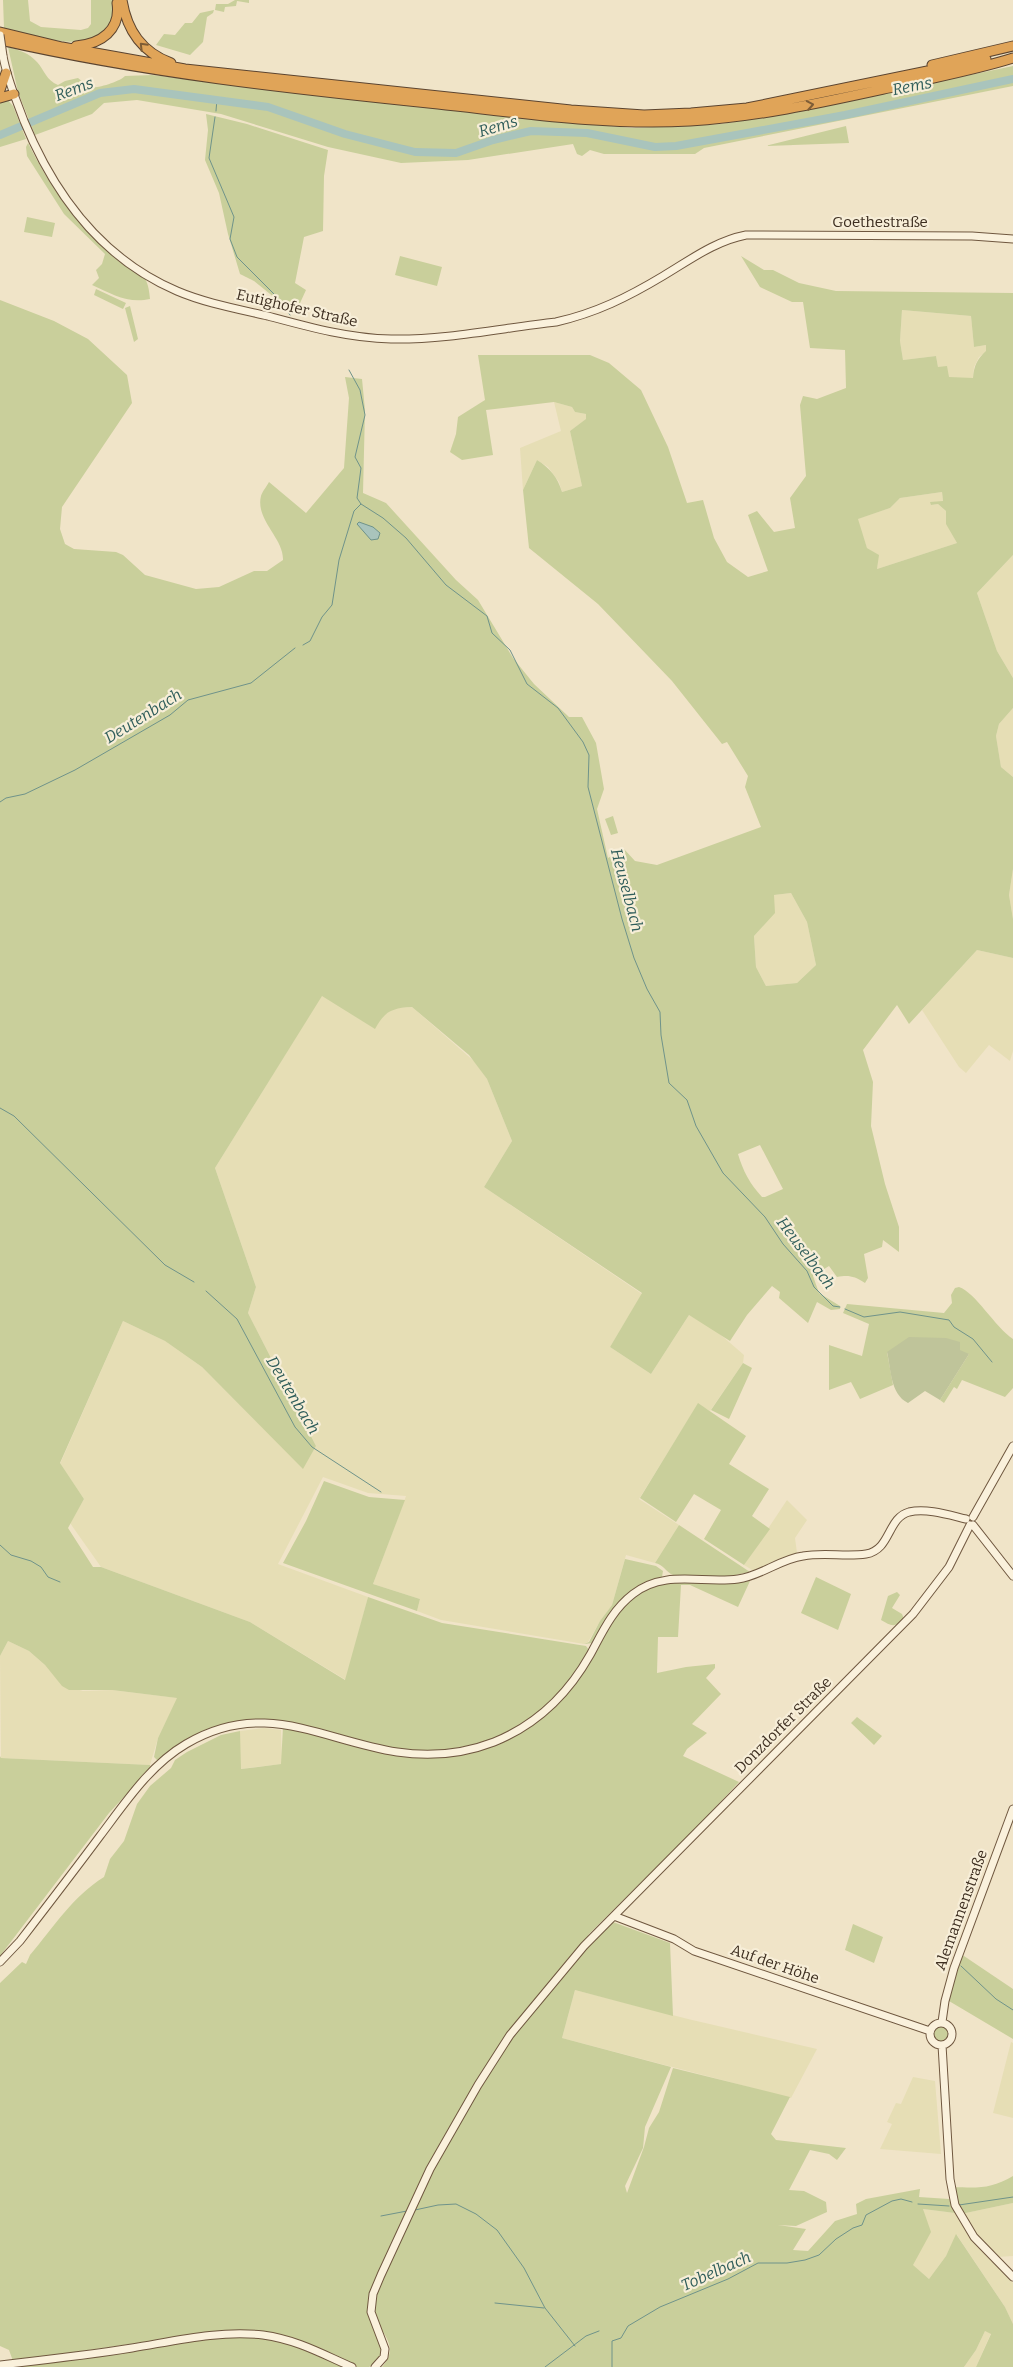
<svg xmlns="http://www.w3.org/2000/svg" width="1013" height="2367" viewBox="0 0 1013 2367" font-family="Bitter,serif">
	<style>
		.farmland { fill: #e6deb5 }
		.green { fill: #c9cf9b; fill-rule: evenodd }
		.cemetery { fill: #bfc49a }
		.water { fill: #a9c4bc; stroke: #6f938a }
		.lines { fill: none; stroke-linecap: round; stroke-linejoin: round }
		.stream { stroke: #6f938a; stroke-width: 1 }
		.river { stroke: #a9c4bc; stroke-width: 8 }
		.secondary-casing { stroke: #6f573f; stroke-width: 9 }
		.highway-casing { stroke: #5b4430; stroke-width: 11 }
		.secondary { stroke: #faf1dc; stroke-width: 7 }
		.highway { stroke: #e0a458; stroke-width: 9 }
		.secondary-bridge-casing { stroke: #6f573f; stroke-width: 9; stroke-linecap: butt }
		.secondary-bridge { stroke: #faf1dc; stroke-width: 7 }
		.oneway { stroke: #7e5d36 }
		.labels { text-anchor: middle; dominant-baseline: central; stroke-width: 4.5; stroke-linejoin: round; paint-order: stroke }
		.street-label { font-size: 15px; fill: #3d2e20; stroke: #f7eed8 }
		.water-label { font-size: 16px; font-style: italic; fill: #2f5d5a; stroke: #f7eed8 }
	</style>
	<rect width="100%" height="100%" fill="#f0e4c8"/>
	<!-- farmland -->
	<path class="farmland" d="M902 310 971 316 974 347 986 345V352L979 357 974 367 973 378H949L938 367 936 356 903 360 900 341Z
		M554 402 572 407 575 412 586 414 587 419 570 431 582 486 562 492 559 482 548 467 537 460 523 490 520 448 561 431Z
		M942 492 943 502H931V505L938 504 946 511 947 524 957 543 877 569 878 555 867 548 857 519 890 508 900 498Z
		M1013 555V678L997 651 977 593Z
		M1013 708V777L1001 767 996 736 999 724Z
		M1013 869V919L1009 895Z
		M791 893 807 922 816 965 797 983 766 986 756 967 754 936 774 913V895Z
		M977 950 1013 958V1051L1010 1061 989 1045 966 1073 959 1067 922 1010Z
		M322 995 374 1028 381 1018 394 1008 412 1007 475 1062 487 1079 512 1141 484 1187 642 1294 610 1347 651 1374 689 1315 714 1329 744 1355 743 1363 710 1411 698 1404 639 1499 679 1525 655 1563 626 1555 612 1605 600 1621 588 1642 584 1644 441 1620 417 1611 420 1599 373 1584 406 1496 368 1493 323 1477 278 1564 368 1597 346 1680 250 1622 101 1567 70 1523 84 1499 60 1464 123 1321 165 1341 202 1367 303 1468 316 1446 248 1313 256 1287 215 1168Z
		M787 1500 807 1520 795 1538 797 1553 778 1559 754 1571 744 1565Z
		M8 1641 29 1651 45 1665 62 1685 83 1691 112 1690 178 1698 158 1738 150 1765 1 1758 0 1656Z
		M264 1728 281 1730 282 1764 240 1769V1731Z
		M575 1990 688 2019 817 2049 791 2098 562 2038Z
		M1011 2042 1013 2043V2118L993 2113Z
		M913 2077 935 2081 941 2154 880 2149 892 2124 887 2122 896 2103 901 2104Z
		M1013 2203V2256L997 2257 971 2229 961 2214Z
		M923 2209 955 2213 969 2237 1013 2283V2324L1005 2307 957 2235 946 2256 929 2279 912 2265 918 2255 924 2214Z
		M985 2331 991 2333 976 2367H964L976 2350Z"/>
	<!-- green -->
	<path class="green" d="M3 0H28L30 21 41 27 81 30 88 28 91 24V0H113C116 10 114 17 109 26 91 57 32 34 4 28Z
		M235 0H249V3L237 1 236 6 225 7 224 12 215 10 216 4H228Z
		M214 10 213 13 207 17 203 42 190 55 156 45 164 34 175 35 185 23H192L200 13Z
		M8 47C19 50 29 53 37 62 45 71 46 80 58 85L65 81 78 78C82 81 87 86 91 87 97 89 121 81 125 76L152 75 541 120 632 128 720 124 769 117 1013 66V86L704 148 695 154H604L590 150 582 156 577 154 573 144 468 160 401 163 328 147 221 114 137 100 104 103 92 114 35 135 18 92Z
		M7 99 13 106 26 139 0 147V100Z
		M206 114 247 124 328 150 324 176 323 231 304 237 295 283 306 290 295 314 281 310 280 302 254 281 240 274 228 234 219 193 205 160 208 130Z
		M846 126 849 143 765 146Z
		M28 143C50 188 80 229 119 261 139 276 148 270 150 299 128 304 112 294 92 285L99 278 96 270 102 264 105 254 64 214 27 156 26 147Z
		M27 217 55 223 52 237 24 232Z
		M400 256 442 267 437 286 395 275Z
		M741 256 764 270H773L799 283 836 291 1013 293V555L977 593 997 651 1013 678V708L999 724 996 736 1001 767 1013 777V869L1009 895 1013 919V958L977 950 909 1024 897 1005 863 1050 873 1082 871 1126 885 1184 899 1227V1252L883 1240 882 1247 864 1254 868 1278 865 1283C854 1276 849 1275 837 1277L829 1266 813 1276 819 1293 840 1306V1309L831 1310 817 1302 808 1323 779 1298 780 1292 772 1286 747 1315 730 1341 689 1315 651 1374 610 1347 642 1293 484 1187 512 1141 487 1079 469 1055 412 1007C392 1008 385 1011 375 1029L322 996 215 1168 256 1287 248 1313 316 1446 303 1469 202 1367 165 1341 123 1321 60 1463 84 1499 68 1528 93 1567H101L250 1622 345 1680 368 1597 442 1623 586 1646 589 1650C543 1735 462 1765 370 1744 330 1735 291 1716 248 1721 221 1723 183 1749 158 1761L154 1757 158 1738 177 1698 112 1690H69L62 1686 45 1665 29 1651 8 1641 0 1656V300L54 321 88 339 127 375 132 403 62 507 60 529 65 544 74 549 116 552 123 555 145 575 196 589 219 587 254 571H267L283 560C284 538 255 520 261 496 262 492 267 486 269 482L306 513 344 468 349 398 345 377 362 379 365 410 363 493 386 503 456 580 478 600 513 658 534 684 569 717H582L596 743 604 789 597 809 608 858 624 849 635 861 657 865 761 827 745 787 748 776 727 742 722 744 672 681 598 604 529 548 523 490 537 460C550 468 558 478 562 492L582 486 570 431 586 419V414L575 412 572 407 554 402 486 410 493 455 462 460 450 452 456 434 458 417 485 400 478 355H590L609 363 641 390 668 447 687 503 703 500 714 538 727 562 748 577 768 571 748 515 757 511 774 532 795 528 790 498 806 476 800 405 803 396 817 399 846 388 845 350 810 348 803 302H792L760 287ZM902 310 971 316 974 347 986 345V351C977 359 974 366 973 378L949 377 947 366 938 367 936 356 903 360 900 341ZM942 492 943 501 930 502 931 505 938 504 946 511V524L957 543 877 569 879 555 867 548 858 519 890 508 900 498ZM791 893 807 922 816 965 797 983 766 986 756 967 754 936 775 913 774 895ZM760 1145 783 1189 765 1197H762C750 1184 743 1171 738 1154Z
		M96 289 126 303 123 309 94 295Z
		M130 306 138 339 134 342 126 312 125 308Z
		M613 816 618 833 611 835 605 819Z
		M959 1287C975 1292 995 1327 1013 1339V1388L1005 1397 962 1380 957 1389 954 1387 944 1403 940 1400 969 1354 887 1352 893 1385 860 1399 851 1382 829 1390V1345L862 1356 869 1324 843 1313 847 1304 944 1313 952 1303 951 1295 955 1288Z
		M743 1363 752 1368 729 1419 711 1410Z
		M698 1403 746 1436 729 1464 769 1489 752 1516 770 1529 744 1565 704 1539 721 1510 694 1494 676 1522 640 1498Z
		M324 1481 369 1497 405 1500 373 1584 420 1599 417 1611 283 1563 306 1521Z
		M679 1525 747 1570 750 1572 721 1578 673 1575C666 1572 663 1564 655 1563Z
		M625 1559 656 1566 663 1571 662 1577C629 1588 609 1613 593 1643L584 1644 589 1642 600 1621 612 1605Z
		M816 1577 851 1594 838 1630 801 1613Z
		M681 1581 719 1584 750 1581 738 1607 690 1585H681L678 1637H658L657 1673 686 1667 715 1664V1668L706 1678 721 1694 692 1724 707 1733 687 1749 683 1756 739 1782 699 1825 589 1934 584 1945 586 1949 613 1922 670 1943 673 2016 575 1990 562 2038 671 2067 645 2127 643 2148 625 2186 627 2193 644 2147 649 2128 659 2112 673 2068 790 2097 771 2134 776 2140 846 2148 837 2160 829 2154 810 2150 789 2190 804 2191 826 2202 827 2212 796 2226 778 2225 806 2229 793 2250 808 2251 835 2221 857 2214 856 2204 866 2199 920 2189 919 2197 949 2199 955 2213 923 2209 931 2232 913 2265 929 2279 946 2256 956 2234 1005 2307 1013 2324V2367H976L991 2334 985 2331 976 2350 964 2367H382C402 2344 378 2333 374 2312 373 2303 377 2293 380 2285L369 2310V2318L382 2343V2355L374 2364 369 2367H357L334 2355 291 2339 199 2334 13 2361 9 2350 0 2346V1983L22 1962 26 1964 30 1955C54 1927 72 1897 104 1877L110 1859 124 1841 137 1804 150 1786 171 1768 175 1760 187 1752 221 1735 240 1731 241 1769 281 1764 283 1727 379 1751 451 1754 521 1731 545 1715 563 1698 621 1607 647 1587Z
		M897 1592 900 1595 892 1608 902 1614 904 1619C895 1628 891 1626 881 1620L888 1596Z
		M857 1717 882 1736 874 1745 851 1723Z
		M0 1756 1 1758 150 1765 151 1768 109 1813 0 1956Z
		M853 1924 883 1937 874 1963 845 1950Z
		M961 1954 1013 1989V2039L949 2001 947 1998Z
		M932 2033a9 9 0 1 1 18 0a9 9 0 1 1-18 0Z
		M1013 2176V2203L961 2214 953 2187C978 2188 991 2189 1013 2176Z
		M245 2335 285 2341 346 2367H2L195 2338Z"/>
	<!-- cemetery -->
	<path class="cemetery" d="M909 1337 946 1338 960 1342V1350L969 1354 940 1400 925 1391 908 1403C890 1394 891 1368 887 1352Z"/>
	<!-- water -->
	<path class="water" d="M359 522 373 527 380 533 378 539 371 540 357 524Z"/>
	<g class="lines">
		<!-- stream -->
		<path class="stream" d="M216 111 217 99
			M215 117 209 158 234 217 230 239 237 257 276 296 290 315
			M361 504 383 518 406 538 446 585 487 616 492 633 510 650 527 684 558 708 583 742 589 755 588 787 622 919 634 958 647 989 660 1012 661 1035 669 1083 687 1100 696 1126 723 1173 765 1217 783 1244 807 1271 814 1287 833 1306 840 1307
			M303 645 310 641 322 617 332 605 339 560 354 511 361 504 357 498 361 468 355 457 365 415 360 390 349 370
			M0 802 6 798 25 794 75 770 170 715 188 700 251 683 295 648
			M0 1108 14 1116 165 1265 194 1282
			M206 1291 237 1319 295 1427 312 1447 381 1492
			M845 1309 864 1317 900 1312 949 1320 954 1327 973 1339 992 1362
			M0 1545 11 1555 31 1561 41 1567 48 1577 60 1582
			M961 1966 996 1999 1013 2010
			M918 2204 949 2206
			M959 2205 1013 2197
			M415 2210 438 2205 456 2204 476 2214 497 2230 524 2268 545 2308 575 2346
			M381 2216 407 2211
			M495 2303 544 2308
			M545 2367 586 2336 599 2331
			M612 2367V2341L621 2338 628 2326 660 2307 728 2279 758 2263H787L805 2260 819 2255 836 2239 853 2228 862 2225 866 2215 892 2201 901 2199 912 2202"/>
		<!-- river -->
		<path class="river" d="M0 135 100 93 134 89 268 107 345 134 415 152 456 153 493 140 531 131 587 133 655 147 676 146 845 115 1013 79"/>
		<defs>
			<path id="secondary" d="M3 56C7 79 16 99 24 121 54 194 102 259 177 291 205 303 238 309 268 316 309 327 348 338 391 339 446 340 502 328 556 322 596 313 628 297 663 276 690 260 715 241 746 235L972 236 1013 239
				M973 1517 1013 1446
				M973 1525 1013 1576
				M614 1916 674 1939 694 1951 930 2031
				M0 1962 20 1941C47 1906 74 1871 100 1836 125 1803 150 1765 186 1744 264 1698 321 1740 397 1752 430 1757 463 1754 494 1742 536 1725 568 1694 590 1655 602 1633 612 1610 633 1594 665 1569 702 1584 738 1579 761 1576 780 1559 803 1556 824 1552 845 1557 866 1554 891 1550 887 1518 909 1512 927 1508 949 1515 966 1519
				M942 2022 945 2001 954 1968 1013 1809
				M930 2034a11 11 0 1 1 22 0a11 11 0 1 1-22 0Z
				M942 2045 950 2179 955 2205 974 2237 1013 2277
				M0 2365C44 2360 88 2355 132 2348 175 2341 219 2330 263 2335 298 2340 322 2354 352 2367
				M375 2367 384 2357 385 2349 371 2312 373 2294 381 2275 430 2169 478 2085 510 2035 584 1946 913 1614 949 1567 970 1525"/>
			<path id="highway" d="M122 0C127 31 142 52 171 63
				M0 32 62 47 185 69 571 110 644 115 691 113 747 108 986 59
				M0 40C145 73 291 89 438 104 521 113 606 126 690 121 760 117 829 101 898 86 936 77 975 70 1013 58
				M76 46C101 44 121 30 117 3
				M932 65 1013 46
				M0 90 6 73
				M0 98 14 94"/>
		</defs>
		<!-- secondary casing -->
		<use href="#secondary" class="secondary-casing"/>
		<!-- highway casing -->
		<use href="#highway" class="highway-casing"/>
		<!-- secondary -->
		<use href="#secondary" class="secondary"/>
		<!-- highway -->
		<use href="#highway" class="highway"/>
		<defs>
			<path id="secondary-bridge" d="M0 35 3 56"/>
		</defs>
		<!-- secondary-bridge casing -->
		<use href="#secondary-bridge" class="secondary-bridge-casing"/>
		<!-- secondary-bridge -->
		<use href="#secondary-bridge" class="secondary-bridge"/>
	</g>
	<!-- one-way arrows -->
	<defs><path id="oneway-chevron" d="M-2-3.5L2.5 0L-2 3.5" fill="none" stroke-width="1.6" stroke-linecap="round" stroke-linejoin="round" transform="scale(1.25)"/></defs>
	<g class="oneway">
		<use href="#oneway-chevron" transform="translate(143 46) rotate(-135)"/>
		<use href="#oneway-chevron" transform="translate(810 105) rotate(-10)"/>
	</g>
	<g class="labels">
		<!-- street labels -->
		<g class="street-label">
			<text x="880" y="222">Goethestraße</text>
			<text transform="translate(297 308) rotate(13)">Eutighofer Straße</text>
			<text transform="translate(783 1725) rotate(-45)">Donzdorfer Straße</text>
			<text transform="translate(961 1910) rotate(-70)">Alemannenstraße</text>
			<text transform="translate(775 1964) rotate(19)">Auf der Höhe</text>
		</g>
		<!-- water labels -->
		<g class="water-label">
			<text transform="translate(912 86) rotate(-11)">Rems</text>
			<text transform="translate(74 89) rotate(-21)">Rems</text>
			<text transform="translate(498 126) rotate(-17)">Rems</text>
			<text transform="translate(143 716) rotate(-32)">Deutenbach</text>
			<text transform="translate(627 890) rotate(75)">Heuselbach</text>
			<text transform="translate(806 1253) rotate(53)">Heuselbach</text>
			<text transform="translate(293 1395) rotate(59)">Deutenbach</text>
			<text transform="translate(716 2271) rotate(-24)">Tobelbach</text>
		</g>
	</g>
</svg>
